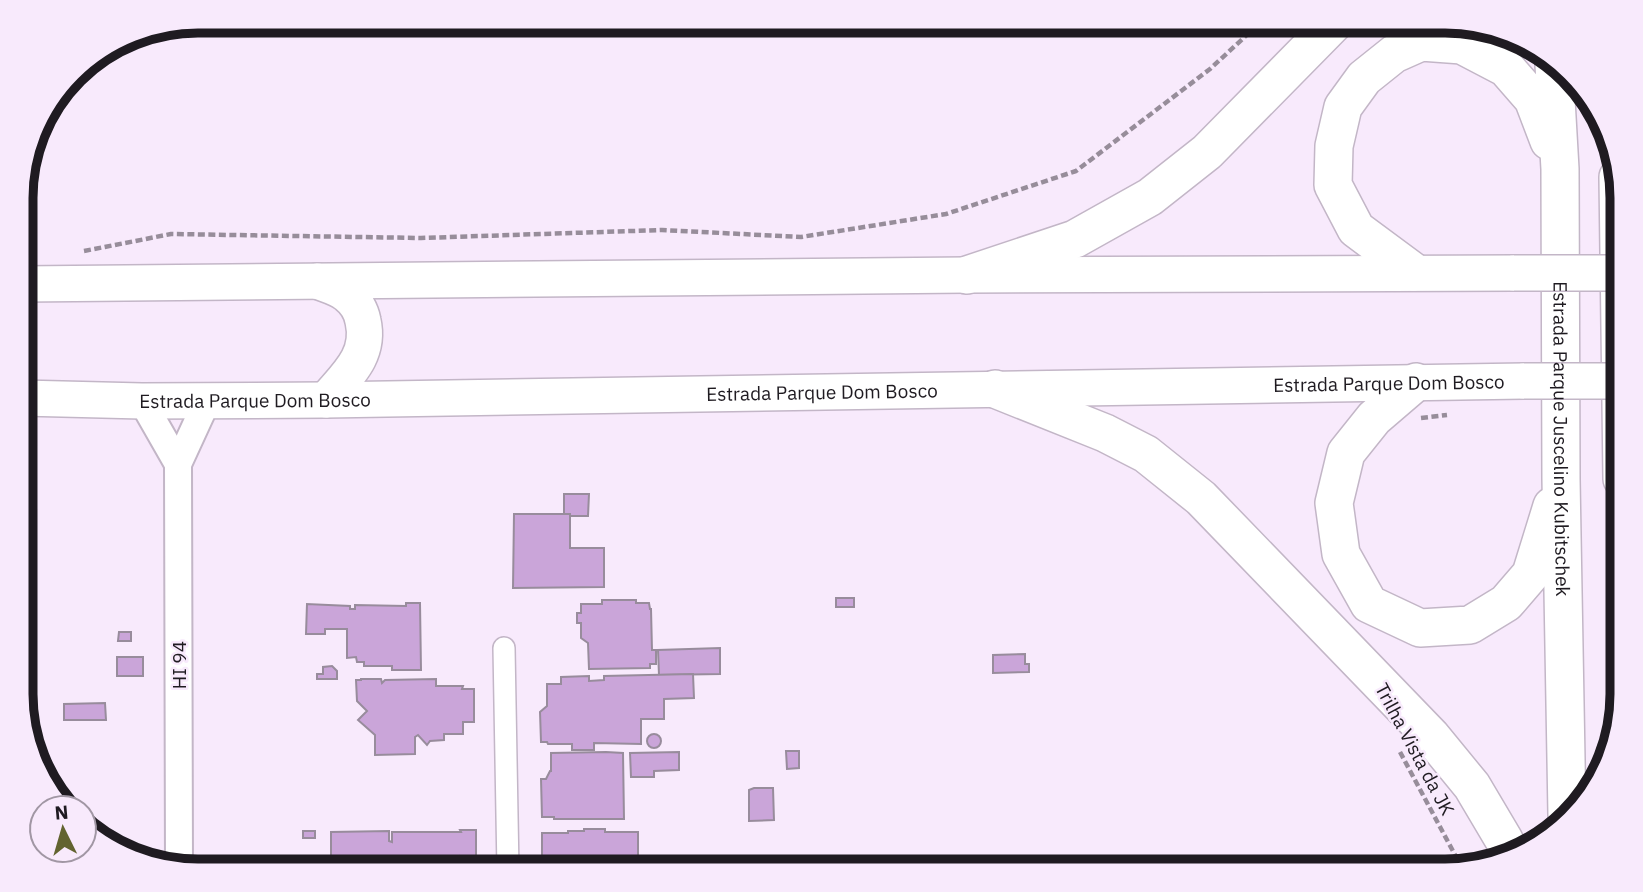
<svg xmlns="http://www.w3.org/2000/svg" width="1643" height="892" viewBox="0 0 1643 892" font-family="'IBM Plex Sans',sans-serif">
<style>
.building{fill:#caa5d9;stroke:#988c9c;stroke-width:2}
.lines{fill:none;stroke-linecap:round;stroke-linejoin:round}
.minor-casing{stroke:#c3b6c7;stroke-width:24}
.tertiary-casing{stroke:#c3b6c7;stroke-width:30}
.primary-casing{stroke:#c3b6c7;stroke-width:38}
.trunk-casing{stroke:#c3b6c7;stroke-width:40}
.path{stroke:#978d9a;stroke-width:4.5;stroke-dasharray:7 3.5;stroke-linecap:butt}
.minor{stroke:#fff;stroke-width:21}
.tertiary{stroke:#fff;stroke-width:26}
.primary{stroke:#fff;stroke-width:35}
.trunk{stroke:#fff;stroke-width:37}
.primary-bridge-casing{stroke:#c3b6c7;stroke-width:38;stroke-linecap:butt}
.primary-bridge{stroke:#fff;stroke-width:35}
.labels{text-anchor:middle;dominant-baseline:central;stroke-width:5;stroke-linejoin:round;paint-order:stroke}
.street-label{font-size:19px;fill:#1f1b21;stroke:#f8eafc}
.rim{fill:none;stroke:#1f1b21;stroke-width:9}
</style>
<rect width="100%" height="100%" fill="#f8eafc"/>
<g class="building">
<path d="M564 494H589L588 516H570V514H564Z"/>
<path d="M514 514H570V548H604V587L513 588Z"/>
<path d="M22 543H25L24 567H22Z"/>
<rect x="836" y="598" width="18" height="9"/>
<path d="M602 600H636V603H649L650 609H651L652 650H656V664H650V668L589 669 588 643 581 638V623H577V613H581V604H602Z"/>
<path d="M406 603H420L421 670H392V666H364V662H357L356 657 347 658V629H325V634H306L307 604 350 606V609H355V605L406 606Z"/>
<path d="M119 632H131V641H118Z"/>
<path d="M720 648V674L659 675 658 650Z"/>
<path d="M1025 654V664H1029V672L993 673V655Z"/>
<rect x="117" y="657" width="26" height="19"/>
<path d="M332 666 337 671V679H317V674H323V667Z"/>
<path d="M693 674 694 698 664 699V719H641V744L594 743V750H572V744H548L547 742H541L540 712 547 706V684H561V677L589 676V681L604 680V676Z"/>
<path d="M361 679H381L382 683 385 680 436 679V686H463L462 689H474V722H463V734H444V740L430 741 427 745 418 735 415 737V754L375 755V735L358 720 367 711 357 701 356 680H361Z"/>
<path d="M105 703 106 720H64V704Z"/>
<circle cx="654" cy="741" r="7"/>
<path d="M786 751H799V768L787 769Z"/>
<path d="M606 752 623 753 624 819H554V817H542L541 779H546L550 771H551V753Z"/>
<path d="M679 752V770L654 771V777H631L630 753Z"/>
<path d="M754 788H773L774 820 749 821V790Z"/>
<path d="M584 829H605V832H638V871H542V833H568V831H584Z"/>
<path d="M460 830H476V859H459V857L446 871H379V865L385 858H346L345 857 331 865V832L389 831V841L392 842V832H461Z"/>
<rect x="303" y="831" width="12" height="7"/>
</g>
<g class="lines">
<g class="minor-casing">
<path id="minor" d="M504 648 508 871"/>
</g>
<g class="tertiary-casing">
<g id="tertiary">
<path d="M142 401 178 464"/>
<path d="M179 866 178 464 207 401"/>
</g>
</g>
<g class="primary-casing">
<g id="primary">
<path d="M317 281C327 285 339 288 347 295 356 302 361 310 363 321 371 356 346 376 326 400"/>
<path d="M22 284 967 275 1514 273"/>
<path id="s1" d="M22 398 142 401 326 400 1524 381"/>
</g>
</g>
<g class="trunk-casing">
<g id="trunk">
<path id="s2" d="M1554 65 1560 169 1561 479 1567 815"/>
<path d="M1618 177 1622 479"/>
<path d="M1414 272 1356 229 1333 185 1334 146 1343 107 1364 78 1394 54 1421 42 1462 45 1506 68 1533 99 1549 141"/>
<path d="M967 275 1075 239 1150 197 1207 152 1336 21"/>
<path d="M1416 382 1374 418 1346 453 1334 503 1341 554 1369 604 1420 628 1470 625 1506 603 1531 574 1552 506"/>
<path d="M995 389 1105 433 1146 454 1201 498 1431 736 1472 786 1504 840 1510 852"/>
</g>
</g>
<g class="path">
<path d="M22 240 26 255"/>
<path d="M84 251 171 234 421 238 662 230 801 237 946 214 1076 171 1210 69 1262 21"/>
<path d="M1421 418 1447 415"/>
<path d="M1400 752 1462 868"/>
</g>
<use href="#minor" class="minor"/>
<use href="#tertiary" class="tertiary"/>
<use href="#primary" class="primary"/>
<use href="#trunk" class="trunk"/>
<g class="primary-bridge-casing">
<g id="primary-bridge">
<path d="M1514 273H1622"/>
<path d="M1524 381H1622"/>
</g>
</g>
<use href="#primary-bridge" class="primary-bridge"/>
</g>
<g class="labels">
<g class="street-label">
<text stroke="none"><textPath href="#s1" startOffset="1367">Estrada Parque Dom Bosco</textPath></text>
<text stroke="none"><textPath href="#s1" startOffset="800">Estrada Parque Dom Bosco</textPath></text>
<text stroke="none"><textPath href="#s1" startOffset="233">Estrada Parque Dom Bosco</textPath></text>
<text stroke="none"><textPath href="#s2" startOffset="374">Estrada Parque Juscelino Kubitschek</textPath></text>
<text transform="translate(179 665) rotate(-90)">HI 94</text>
<text transform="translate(1415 749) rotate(62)">Trilha Vista da JK</text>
</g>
</g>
<path d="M0 0H1643V892H0ZM198 33H1445A165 165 0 0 1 1610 198V694A165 165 0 0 1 1445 859H198A165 165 0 0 1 33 694V198A165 165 0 0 1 198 33Z" fill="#f8eafc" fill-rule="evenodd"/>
<path class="rim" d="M198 33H1445A165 165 0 0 1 1610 198V694A165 165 0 0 1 1445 859H198A165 165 0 0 1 33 694V198A165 165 0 0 1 198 33Z"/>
<g transform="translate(63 829) rotate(355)"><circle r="33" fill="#f8eafc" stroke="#a197a4" stroke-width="2"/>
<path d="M0-5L12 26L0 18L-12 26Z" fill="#626330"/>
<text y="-10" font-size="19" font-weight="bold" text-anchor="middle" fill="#1f1b21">N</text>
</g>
</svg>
